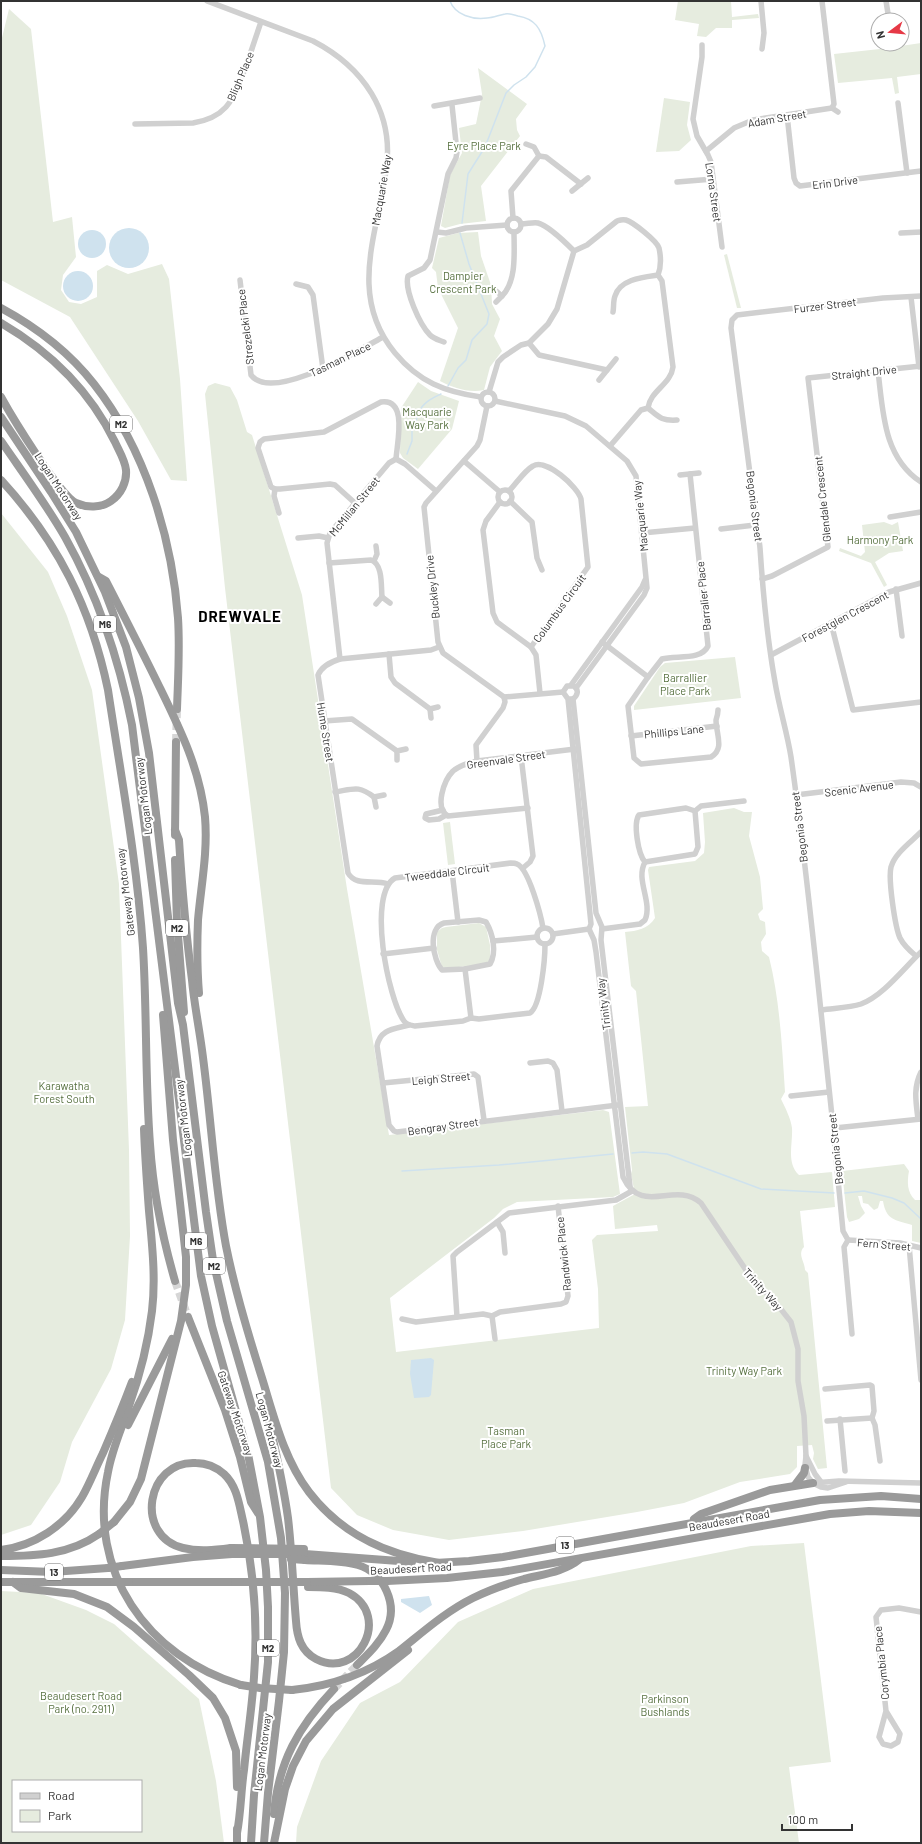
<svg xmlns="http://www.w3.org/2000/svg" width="922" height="1844" viewBox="0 0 922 1844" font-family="Barlow,sans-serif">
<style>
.green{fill:#e6ecdf;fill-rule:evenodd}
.water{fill:#cfe2ee}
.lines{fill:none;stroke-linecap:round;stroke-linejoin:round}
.stream{stroke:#cfe2ee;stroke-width:1.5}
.highway-tunnel{stroke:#d6d6d6;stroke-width:8;stroke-dasharray:8 4;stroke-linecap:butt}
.minor{stroke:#d0d0d0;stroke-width:5.5}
.highway{stroke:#9a9a9a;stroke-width:8}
.highway-bridge{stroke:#9a9a9a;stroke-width:8}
.labels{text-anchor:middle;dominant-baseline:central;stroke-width:4;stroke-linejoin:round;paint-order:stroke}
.shield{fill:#fff;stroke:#707070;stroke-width:1}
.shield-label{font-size:10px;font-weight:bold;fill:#333}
.street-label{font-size:11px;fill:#333;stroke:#fff}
.park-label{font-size:11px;fill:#56703f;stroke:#fff}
.district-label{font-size:15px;font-weight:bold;letter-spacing:1px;fill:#000;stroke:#fff}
</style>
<rect width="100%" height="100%" fill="#fff"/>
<g class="green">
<path d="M678 1H731L732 17 758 14 759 18 732 20V28H716L706 37 697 36 699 24 675 20Z"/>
<path d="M9 9 31 29 53 222 72 217 76 257 63 275 61 290 69 302 81 304 97 297V271L107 265 128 274 162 264 169 279 180 379 187 481 171 480 138 421 70 317 1 280V42Z"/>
<path d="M921 43V74L897 77 899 93 895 94 892 78 838 83 834 54 889 48V44H893L894 47Z"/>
<path d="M478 68 527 104 516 119 517 130 520 136 481 186 486 221 460 224 445 228 441 226 450 175 462 153 459 128 476 124 482 94Z"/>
<path d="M664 98 690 102 687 125 691 140 679 151 656 152Z"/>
<path d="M478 232 481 256 491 285 492 304 500 319 494 336 502 351 490 367 484 390C469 393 453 388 440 381L458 328 438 288 436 272 432 268 439 238 458 233Z"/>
<path d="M727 254 741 308H737L724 255Z"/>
<path d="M418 382 431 391 459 401 452 429 418 469 403 458 400 453 401 408Z"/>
<path d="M215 383 230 387 237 400 247 432 252 435 302 595 347 889 389 1135 603 1110 609 1112 620 1194 613 1197 517 1202 503 1209 494 1218 390 1298 396 1352 599 1328 598 1289 592 1240 597 1235 658 1231 657 1225 615 1229 613 1206 635 1194 631 1174 632 1170 625 1107 648 1106 636 991 631 986 625 932C637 931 648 929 655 918L648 870 649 867 695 861 704 853 705 842 703 813 734 808 744 812H752L749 836 760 877 763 909 758 914 760 920 765 922 766 934 761 942 762 951 769 957C780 1001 782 1047 785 1092L781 1099C785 1107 791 1119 792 1128 793 1144 786 1163 799 1175L832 1172 835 1207 800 1211 804 1247C797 1254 805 1262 805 1270L808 1273 827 1468 818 1469 813 1459 814 1453 812 1445 797 1446V1467L790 1474 740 1482 684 1503 637 1512 523 1531 449 1540 393 1530 357 1515 331 1488 225 588 205 394 208 386Z"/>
<path d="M1 513 48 572 67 616 92 690 119 884 129 1150 130 1236 125 1320 111 1369 72 1442 60 1482 31 1525 1 1535Z"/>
<path d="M884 522 892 525 898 522 903 551 889 553 875 562 887 585 884 587 871 563 839 551 840 548 861 556 865 552 862 525Z"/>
<path d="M735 657 741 698 634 710V706L660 667 665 663Z"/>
<path d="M450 822 455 864 448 865 443 823Z"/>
<path d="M479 923 486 927 490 945V959L488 962 481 965 446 968 442 967 437 950V932L442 928 446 927Z"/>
<path d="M904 1164 909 1171C907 1182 907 1192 915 1200H921V1243L912 1241V1225C895 1220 886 1220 883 1201H880L878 1208 874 1210 868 1204 863 1203 862 1196H858L861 1206 865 1213 859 1219 849 1222 847 1217 842 1171Z"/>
<path d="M804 1543 831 1762 789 1767 799 1843H296L297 1827 321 1761 360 1703 400 1682 458 1622 533 1589 751 1546Z"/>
<path d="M1 1591 39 1593 86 1610 114 1624 199 1699 216 1781 224 1843H1ZM13 1781H141V1831H13Z"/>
</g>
<g class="water">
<circle cx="129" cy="248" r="20"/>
<circle cx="92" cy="244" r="14"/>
<circle cx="78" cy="286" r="15"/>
<path d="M431 1358 434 1360 431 1395 429 1397 414 1398 410 1374 411 1360Z"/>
<path d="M429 1596 432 1605 420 1613 401 1602V1599Z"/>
</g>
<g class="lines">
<g class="stream">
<path d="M450 1C455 15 473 20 487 18 493 18 499 15 505 14 509 13 514 15 518 16 535 19 541 28 545 46L535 67 526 77 514 85 506 93 485 147 468 174 462 223"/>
<path d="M448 386 458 368 466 360 472 340 487 324 489 314 469 264 460 233"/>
<path d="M407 454 412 441V426C418 421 416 417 419 412 423 402 433 398 441 394"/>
<path d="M632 1153 643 1152 667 1154 761 1189 834 1193"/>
<path d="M402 1171 499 1165 613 1154"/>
<path d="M845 1193 864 1191 892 1198 904 1203 921 1219"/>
</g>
<g class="highway-tunnel">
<path d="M176 742 177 709"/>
<path d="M175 1281 188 1317"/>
<path d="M334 1689 357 1665"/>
</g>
<g class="minor">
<path d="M207 1 313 41C363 67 395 112 386 171 377 235 348 296 395 353 419 382 445 392 481 397"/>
<path d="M761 1 764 33 762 49"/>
<path d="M886 1 889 20"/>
<path d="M702 45V57L693 119 697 136 708 155 711 162 722 247"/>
<path d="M898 103 907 173"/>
<path d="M434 106 480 98"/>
<path d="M832 108 838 112"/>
<path d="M787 115 794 178 796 183 800 186 921 171"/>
<path d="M135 124 193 123C205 121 217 117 226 107 240 91 253 44 261 22"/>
<path d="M526 144 534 147 539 156"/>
<path d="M706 151 734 128 753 120 832 108 834 104 822 1"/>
<path d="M677 182 713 179"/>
<path d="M572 191 588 178"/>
<path d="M513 218 511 191 539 156 546 157 581 184"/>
<circle cx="514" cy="225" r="7"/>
<path d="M521 224C527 224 533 222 538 223 549 226 566 243 574 251"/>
<path d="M437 232 446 233 466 228 507 225"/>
<path d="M901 233 921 232"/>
<path d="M240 280 251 375C272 403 359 350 383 337"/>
<path d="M296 284 308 287 313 295 323 369"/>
<path d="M495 290 502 296 496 302"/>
<path d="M502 296C517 281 514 252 514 232"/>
<path d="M911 297 919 367"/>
<path d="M613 312C614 307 613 301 615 296 620 279 644 277 658 275"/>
<path d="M444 342C439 340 434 339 430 335 420 325 404 290 408 276L424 268 430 260 448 174 456 158 457 152 452 105"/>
<path d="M529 343 539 355 607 370"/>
<path d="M878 371C883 411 883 457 921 482"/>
<path d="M599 380 616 359"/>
<circle cx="488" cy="399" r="7"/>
<path d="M489 392 498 362 503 357 521 345 529 343 548 324 557 309 574 251 587 245 617 221C620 220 622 219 626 220 633 222 657 241 659 248 661 257 661 267 658 275L662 281 673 367C671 384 650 391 648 408L641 410 610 446"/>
<path d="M495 401 565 416 586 426 627 461 636 476 647 588 644 595 576 688"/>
<path d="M487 406 480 440 477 446 426 503 424 507 438 642 443 653 504 697 563 692"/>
<path d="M648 408C659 417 661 421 677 420"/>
<path d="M464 461 500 492"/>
<path d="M680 475 699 473"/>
<path d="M275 489 274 496 279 513"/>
<circle cx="505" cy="497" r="7"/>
<path d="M510 501 532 522 537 558 542 570"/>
<path d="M500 502 486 521 483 530 493 613 497 622 531 647 588 567 581 499C578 487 546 458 533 466 524 471 516 484 509 491"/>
<path d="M356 504 335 485 330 484 280 489H275L271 487 258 448 260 442 264 439 324 432 381 402C408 398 397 443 396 459"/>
<path d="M890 517 921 512"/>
<path d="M721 529 755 525"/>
<path d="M642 533 695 528"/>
<path d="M298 538 319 536 328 538"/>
<path d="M374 561 377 554 376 546"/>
<path d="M329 563 371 560C383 564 381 586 382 597"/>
<path d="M762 579 772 576 828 547 808 378 921 366"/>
<path d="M896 589 902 636"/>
<path d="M376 604 382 597 390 603"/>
<path d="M831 623 853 710 921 702"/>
<path d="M602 642 648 677 628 706 634 758 641 764 711 757C725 749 716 734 716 720 717 717 718 714 718 710"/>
<path d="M531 647 536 655 540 693"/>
<path d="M389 654 391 677 395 683 430 709"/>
<path d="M771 655 889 592 921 583"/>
<path d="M340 659 327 543 330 533 389 463 396 459 405 464 436 491"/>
<path d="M648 677 662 659C676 655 701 661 708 646L690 474"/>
<path d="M571 685 642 587 645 580"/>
<path d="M568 699H573C578 695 579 690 574 686H567L563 692 568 699 590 914 591 924 589 929 594 940 596 952 623 1177C642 1217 674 1180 701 1203L750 1276 776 1303 791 1322 798 1349V1381L804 1416 806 1456 805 1465 808 1477 813 1483 821 1487 828 1488 846 1482"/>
<path d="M573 699 596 913 602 927 601 940 630 1186"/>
<path d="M431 718 430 709 438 707"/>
<path d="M324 721 352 719 397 751"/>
<path d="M631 736 717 726"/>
<path d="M521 756 533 856 530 862 523 868"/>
<path d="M397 760V751L406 749"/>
<path d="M477 761 476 745 503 708 505 702 504 697"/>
<path d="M335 792C354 789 358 785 374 797"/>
<path d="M796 795 901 782 914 783 921 787"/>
<path d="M376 807 374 797 384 795"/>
<path d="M528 808 448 816C434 808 444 780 453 771 460 765 468 763 477 761L575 749"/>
<path d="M443 810 426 814 425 818 429 820 439 819 446 815"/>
<path d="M645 862 695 854 698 847 695 811 701 806 744 801"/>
<path d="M645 862C638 854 633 823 639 815L686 808 695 811"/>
<path d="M452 871 458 922"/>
<path d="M388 884C374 879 356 887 348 873L318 675C322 666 330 662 340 659L431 650 439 647"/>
<path d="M479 920 486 922C493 934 497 952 490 964L465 969 442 970C433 960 427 928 444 923Z"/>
<path d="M543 928C541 916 529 869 517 864 515 863 513 863 511 863L395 878C367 894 388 999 404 1021 407 1025 410 1025 415 1026L463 1021 471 1018 479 1019 530 1013C541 1006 545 958 545 944"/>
<circle cx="545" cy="936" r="8"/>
<path d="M602 929 640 924 645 920C653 902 635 880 645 862"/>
<path d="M553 934 589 929"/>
<path d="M493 941 537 937"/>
<path d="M383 954 434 948"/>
<path d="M916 956C910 951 904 946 900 938 895 927 888 879 891 867 895 853 911 842 921 832"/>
<path d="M465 969 471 1018"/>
<path d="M821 1010C834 1008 849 1008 861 1004 883 996 904 968 921 952"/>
<path d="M409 1025C394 1029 380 1029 377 1046L389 1125 394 1131 397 1132 618 1105"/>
<path d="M530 1063 548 1061 553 1063 557 1070 562 1111"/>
<path d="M383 1083 474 1074 478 1077 484 1120"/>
<path d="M791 1096 829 1092"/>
<path d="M918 1119C916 1102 913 1088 921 1072"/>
<path d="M835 1128 921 1119"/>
<path d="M497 1222 503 1232 505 1253"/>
<path d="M848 1240 900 1243 921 1248"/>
<path d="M909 1245 921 1380"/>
<path d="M492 1316 495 1339"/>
<path d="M457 1317 453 1256 457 1252 509 1213 616 1200 632 1191"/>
<path d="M402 1319 416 1322 483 1314 492 1316 500 1312 561 1304 566 1302 568 1296 558 1206"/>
<path d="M852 1334 844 1247 848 1240 843 1231 834 1138 835 1128 832 1116C819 996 808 876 791 757 787 732 779 707 775 682 767 638 763 593 760 548 759 536 755 525 755 512L731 328 732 320 737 315 883 298 921 296"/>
<path d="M825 1389 870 1385 872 1386 874 1411 872 1418 875 1425 880 1461"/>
<path d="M840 1419 845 1471"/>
<path d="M827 1421 872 1418"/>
<path d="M806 1456 815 1474 821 1482"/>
<path d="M813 1483 839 1481 921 1483"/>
<path d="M886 1711 900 1734 898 1742 891 1746 883 1744 879 1737 886 1711 876 1617 881 1610 899 1608 921 1612"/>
</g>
<g class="highway">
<path d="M1 308C36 327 69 352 94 384 145 449 172 537 178 618 180 649 178 679 177 709"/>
<path d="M1 323C49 351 90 391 115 442 119 451 125 460 126 470 127 482 121 494 111 501 101 508 87 508 76 503 59 494 12 417 1 397"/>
<path d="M1 417 51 492 76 532 105 592 126 647 139 698 149 753 178 1003 183 1025 206 1212 213 1260 227 1321 268 1462 281 1538 285 1593 284 1652 279 1701 268 1793 264 1843"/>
<path d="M1 441C23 473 46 504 65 537 98 596 119 659 132 725L201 1276 212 1326 248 1454 260 1517 266 1570 268 1607V1662L254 1795 251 1843"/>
<path d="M1 480C58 542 91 608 108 690 121 776 137 862 143 948 147 1013 145 1079 150 1144 153 1191 162 1236 175 1281"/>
<path d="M99 577 106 581C124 616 142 651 159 686 180 729 200 769 205 817 208 852 201 886 198 920 197 944 197 969 199 993"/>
<path d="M175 830 179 840C182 887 186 934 192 980 194 1003 199 1027 202 1050 211 1115 214 1182 226 1246 235 1291 248 1334 262 1378 274 1417 284 1459 309 1492 342 1535 387 1555 439 1563"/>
<path d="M175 835 176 742"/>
<path d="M175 860 177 922 184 1012"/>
<path d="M144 1129C145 1156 147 1184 149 1211 152 1244 156 1278 152 1311 148 1344 140 1375 129 1406 122 1428 112 1449 108 1472 87 1571 147 1657 241 1685"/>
<path d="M188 1317 225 1410 240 1457 251 1502 258 1513"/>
<path d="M266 1408C274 1444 283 1481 288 1518 292 1552 293 1586 296 1621 297 1637 301 1651 316 1659 358 1681 392 1616 349 1593 337 1587 321 1587 308 1587"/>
<path d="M128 1425 172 1339"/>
<path d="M795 1485 804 1473 805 1468"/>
<path d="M694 1519 701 1514 770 1490 813 1483"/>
<path d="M114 1522 130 1502 141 1479 181 1321 186 1285V1257L173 1140 163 1015"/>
<path d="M231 1548C215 1550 199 1552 183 1548 134 1536 146 1460 196 1463 206 1463 216 1467 224 1474 237 1486 239 1504 243 1521 254 1572 258 1624 254 1677 252 1708 247 1739 244 1770 241 1790 241 1812 237 1833"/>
<path d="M1 1550C34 1546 65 1526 82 1497 90 1483 96 1467 103 1453 113 1430 123 1406 132 1382"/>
<path d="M305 1554 412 1562"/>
<path d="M1 1556C36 1556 69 1555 99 1534"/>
<path d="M305 1560C322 1561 341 1560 358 1565 384 1573 399 1605 386 1630 379 1644 368 1654 357 1665"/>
<path d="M435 1563 469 1561 503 1557 820 1500 881 1496 921 1499"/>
<path d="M122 1566 193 1557 232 1554"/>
<path d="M1 1570 52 1572 108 1568"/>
<path d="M387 1581 447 1578 502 1572 830 1514 869 1511 921 1513"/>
<path d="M1 1582H114"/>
<path d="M13 1582 21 1588 74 1594 107 1607 134 1627 189 1675 213 1698 225 1718 236 1751 237 1787"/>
<path d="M129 1582H235"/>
<path d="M307 1582 370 1581"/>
<path d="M292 1690C331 1686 367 1674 399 1651 423 1632 445 1612 473 1598 489 1590 506 1584 524 1579 544 1574 564 1572 580 1559"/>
<path d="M274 1814C278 1762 299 1726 334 1689"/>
<path d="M237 1829V1843"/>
<path d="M274 1843 285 1789 293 1766 306 1741 333 1709 408 1650"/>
</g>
<g class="highway-bridge">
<path d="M99 1534 114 1522"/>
<path d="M231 1548 304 1549"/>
<path d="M232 1554H304"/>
<path d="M291 1559 305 1560"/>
<path d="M108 1568 122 1566"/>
<path d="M370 1581H387"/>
<path d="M114 1582H129"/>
<path d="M235 1582H307"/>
<path d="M241 1685 260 1688 292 1690"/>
</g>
</g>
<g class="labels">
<g class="shield">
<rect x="110" y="416" width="22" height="16" rx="3"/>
<rect x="94" y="616" width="22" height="16" rx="3"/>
<rect x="166" y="920" width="22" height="16" rx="3"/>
<rect x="185" y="1233" width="22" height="16" rx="3"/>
<rect x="203" y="1258" width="22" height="16" rx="3"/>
<rect x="556" y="1537" width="18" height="16" rx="3"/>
<rect x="45" y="1564" width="18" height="16" rx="3"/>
<rect x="257" y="1640" width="22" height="16" rx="3"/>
</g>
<g class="shield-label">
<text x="121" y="424">M2</text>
<text x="105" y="624">M6</text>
<text x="177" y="928">M2</text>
<text x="196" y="1241">M6</text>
<text x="214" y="1266">M2</text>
<text x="565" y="1545">13</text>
<text x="54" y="1572">13</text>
<text x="268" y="1648">M2</text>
</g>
<g class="street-label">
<text transform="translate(240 76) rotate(-67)">Bligh Place</text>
<text transform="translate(777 118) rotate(-10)">Adam Street</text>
<text transform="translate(835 182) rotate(-7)">Erin Drive</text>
<text transform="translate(381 190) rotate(-80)">Macquarie Way</text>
<text transform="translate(714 192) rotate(82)">Lorna Street</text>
<text transform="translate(825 305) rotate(-7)">Furzer Street</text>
<text transform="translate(245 327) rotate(-97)">Strezelcki Place</text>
<text transform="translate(340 359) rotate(-26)">Tasman Place</text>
<text transform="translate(864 372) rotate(-6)">Straight Drive</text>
<text transform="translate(59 486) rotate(57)">Logan Motorway</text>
<text transform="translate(822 499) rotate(-96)">Glendale Crescent</text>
<text transform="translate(354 506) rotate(-51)">McMillan Street</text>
<text transform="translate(755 506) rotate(83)">Begonia Street</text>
<text transform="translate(640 516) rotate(-96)">Macquarie Way</text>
<text transform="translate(432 587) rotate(-96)">Buckley Drive</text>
<text transform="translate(703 596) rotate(-96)">Barralier Place</text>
<text transform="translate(559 608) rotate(-54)">Columbus Circuit</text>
<text transform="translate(845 616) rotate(-28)">Forestglen Crescent</text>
<text transform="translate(674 731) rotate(-6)">Phillips Lane</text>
<text transform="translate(326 732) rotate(81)">Hume Street</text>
<text transform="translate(506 759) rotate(-8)">Greenvale Street</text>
<text transform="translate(859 788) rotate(-7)">Scenic Avenue</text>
<text transform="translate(143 796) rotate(-97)">Logan Motorway</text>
<text transform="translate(799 827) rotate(-97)">Begonia Street</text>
<text transform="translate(447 872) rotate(-7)">Tweeddale Circuit</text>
<text transform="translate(125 892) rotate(-97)">Gateway Motorway</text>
<text transform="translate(603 1004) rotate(-97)">Trinity Way</text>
<text transform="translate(441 1078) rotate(-5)">Leigh Street</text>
<text transform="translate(183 1118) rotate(-97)">Logan Motorway</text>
<text transform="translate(443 1126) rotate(-8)">Bengray Street</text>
<text transform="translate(835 1149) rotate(-96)">Begonia Street</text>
<text transform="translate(884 1244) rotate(5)">Fern Street</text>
<text transform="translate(563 1254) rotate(-96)">Randwick Place</text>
<text transform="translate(763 1289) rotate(48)">Trinity Way</text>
<text transform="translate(236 1413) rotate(71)">Gateway Motorway</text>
<text transform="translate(270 1430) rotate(75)">Logan Motorway</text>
<text transform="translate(729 1520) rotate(-10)">Beaudesert Road</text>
<text transform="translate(411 1568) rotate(-3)">Beaudesert Road</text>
<text transform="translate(881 1663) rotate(-96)">Corymbia Place</text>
<text transform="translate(262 1752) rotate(-83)">Logan Motorway</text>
</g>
<g class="park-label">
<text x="484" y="145">Eyre Place Park</text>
<text x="463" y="275">Dampier<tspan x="463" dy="13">Crescent Park</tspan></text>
<text x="427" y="411">Macquarie<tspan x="427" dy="13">Way Park</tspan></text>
<text x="880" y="539">Harmony Park</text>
<text x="685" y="677">Barrallier<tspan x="685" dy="13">Place Park</tspan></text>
<text x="64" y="1085">Karawatha<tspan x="64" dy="13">Forest South</tspan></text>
<text x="744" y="1370">Trinity Way Park</text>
<text x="506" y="1430">Tasman<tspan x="506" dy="13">Place Park</tspan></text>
<text x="81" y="1695">Beaudesert Road<tspan x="81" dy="13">Park (no. 2911)</tspan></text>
<text x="665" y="1698">Parkinson<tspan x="665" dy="13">Bushlands</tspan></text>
</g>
<g class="district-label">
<text x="240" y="616">DREWVALE</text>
</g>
</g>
<rect width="922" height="1844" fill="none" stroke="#333333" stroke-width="4"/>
<rect x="12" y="1780" width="130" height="52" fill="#ffffff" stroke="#adadad"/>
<rect x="20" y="1793" width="20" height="6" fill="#d0d0d0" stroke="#adadad"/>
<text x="48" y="1800" font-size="12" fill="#333333">Road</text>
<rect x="20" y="1810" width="20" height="12" fill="#e6ecdf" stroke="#adadad"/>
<text x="48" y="1820" font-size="12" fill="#333333">Park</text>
<g transform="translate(890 32) rotate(254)"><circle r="19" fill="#ffffff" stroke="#adadad"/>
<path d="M0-3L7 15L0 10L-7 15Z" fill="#e63946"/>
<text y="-6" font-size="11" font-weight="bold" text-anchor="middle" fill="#333333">N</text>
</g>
<path d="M782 1824v6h70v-6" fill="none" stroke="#333333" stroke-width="2"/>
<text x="788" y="1824" font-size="12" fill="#333333" stroke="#ffffff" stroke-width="3" paint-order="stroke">100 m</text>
</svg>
